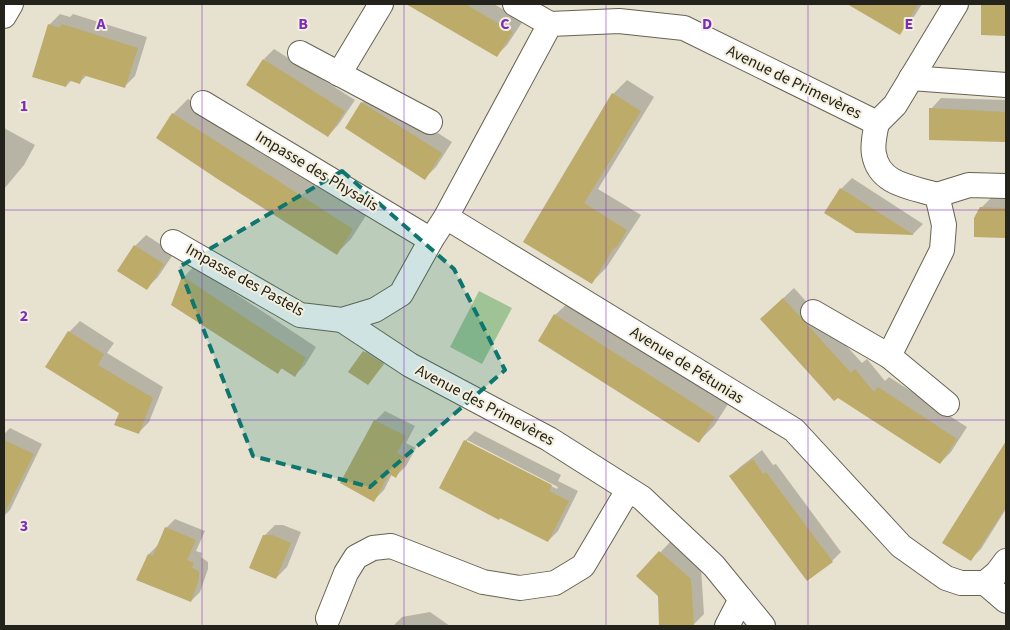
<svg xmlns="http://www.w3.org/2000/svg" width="1010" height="630" viewBox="0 0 1010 630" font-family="'Source Sans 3',sans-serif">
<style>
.green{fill:#9fc394}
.shadow{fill:#0003;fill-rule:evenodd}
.building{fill:#bcab69}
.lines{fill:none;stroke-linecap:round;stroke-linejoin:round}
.street-casing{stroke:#676252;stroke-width:26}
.street{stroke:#fff;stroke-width:24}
.marked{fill:#0f766e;fill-opacity:0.2;stroke:#0f766e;stroke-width:4;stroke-dasharray:10 6;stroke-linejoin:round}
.grid{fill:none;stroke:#7b2cbf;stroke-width:1;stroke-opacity:0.55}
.labels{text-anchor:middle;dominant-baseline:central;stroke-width:4;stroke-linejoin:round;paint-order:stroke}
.street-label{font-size:16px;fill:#23221b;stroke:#f4efdc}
.grid-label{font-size:16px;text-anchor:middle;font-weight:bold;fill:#7b2cbf;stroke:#f4efdc;stroke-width:4;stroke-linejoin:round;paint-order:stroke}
</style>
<rect width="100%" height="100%" fill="#e7e2cf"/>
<path class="green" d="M479 291 512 308 482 364 450 347Z"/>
<g class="shadow">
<path d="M408 4H494L523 21 507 45 496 56Z"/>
<path d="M849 4H922L912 20 899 33Z"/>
<path d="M982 4H1006V35L982 34Z"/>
<path d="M60 14 70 17 73 14 147 37 135 76 124 87 87 75 80 82 72 80 66 86 49 25Z"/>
<path d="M274 49 355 100 338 125 328 136 264 59Z"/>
<path d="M627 80 654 97 598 189 641 215 606 268 592 282 524 242 613 94Z"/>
<path d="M373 92 452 142 436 167 425 178 362 103Z"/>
<path d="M941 98 1006 100V141L930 138 931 109Z"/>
<path d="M188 99 367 214 351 239 337 253 173 114Z"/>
<path d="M4 128 35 145 24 165 4 189Z"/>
<path d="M852 178 923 224 913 234 856 232 841 189Z"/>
<path d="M992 197H1006V237L975 236 981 208Z"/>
<path d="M146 235 174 253 158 277 147 288 119 270 135 246Z"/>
<path d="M194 266 316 347 305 365 295 375 282 368 278 373 173 305 184 277Z"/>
<path d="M794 288 862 363 867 359 885 381 889 377 967 427 951 452 940 463 773 308Z"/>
<path d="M571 300 730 401 714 426 699 441 555 315Z"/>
<path d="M80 321 114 343 107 353 163 387 149 422 139 432 120 412 69 332Z"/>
<path d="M370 346 388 358 368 384 350 372Z"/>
<path d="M385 411 415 426 406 443 416 448 406 466 396 476 392 474 384 490 374 500 375 421Z"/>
<path d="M10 428 42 444 10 510 4 516V434Z"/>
<path d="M475 431 561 475 558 481 578 491 558 531 548 541 465 441ZM467 440 558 487 557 489 467 443Z"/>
<path d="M1006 443V509L981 549 970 560 944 543Z"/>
<path d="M762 450 773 465 776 464 841 552 832 561 731 476 740 467Z"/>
<path d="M175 519 205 531 196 551 202 553 201 557 208 562V569L200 592 191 601 138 579 149 554 158 545 166 528Z"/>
<path d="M275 525H283L301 532 287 567 276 578 264 536Z"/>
<path d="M671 541 701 568 704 614 693 625 661 626 659 595 638 576Z"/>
<path d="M430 612 450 626H393L402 617Z"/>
</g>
<g class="building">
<path d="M406 4H465L513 32 497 57Z"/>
<path d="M847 4H918L900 35Z"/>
<path d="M981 4H1006V36L981 35Z"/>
<path d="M48 24 60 28 62 24 138 48 125 88 83 75 80 84 68 80 66 87 32 77Z"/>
<path d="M263 59 345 111 328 137 246 85Z"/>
<path d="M612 93 641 111 584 203 627 230 616 248 614 247 592 284 523 242Z"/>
<path d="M361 102 442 153 425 180 345 128Z"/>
<path d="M929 108 1006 112V142L929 140Z"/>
<path d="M172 113 353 229 337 255 219 180 156 138Z"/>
<path d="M840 188 914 235 856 233 824 213Z"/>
<path d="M980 207 1006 208V238L974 237V218Z"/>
<path d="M134 245 164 264 147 290 117 271Z"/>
<path d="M182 276 306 358 295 377 281 368 278 374 171 305Z"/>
<path d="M783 298 851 373 855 369 874 392 878 387 957 439 940 464 838 398 834 401 760 319Z"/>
<path d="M554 314 715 417 699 443 538 341Z"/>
<path d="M68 331 104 354 98 365 153 398 139 434 114 425 119 413 45 367Z"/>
<path d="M363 351 384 364 368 385 348 372Z"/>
<path d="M374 420 406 436 397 453 406 458 396 478 389 474 374 502 340 483Z"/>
<path d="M4 440 34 454 4 514Z"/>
<path d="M464 440 552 485 549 491 569 501 548 542 500 518 499 520 439 488Z"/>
<path d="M1006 441V507L971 561 942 543Z"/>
<path d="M753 459 763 474 766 472 833 562 807 581 729 476Z"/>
<path d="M165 527 196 540 187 560 194 563 192 567 199 572V579L191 602 136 580 148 554 153 556Z"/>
<path d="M263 535H272L291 543 276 579 249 568Z"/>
<path d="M659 551 691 579 694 626H659L658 596 636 576Z"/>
</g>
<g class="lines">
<g class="street-casing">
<g id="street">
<path d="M515 4 550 24"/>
<path d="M4 16 11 4"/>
<path d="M300 53 430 122"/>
<path d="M339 74 381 4"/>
<path d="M911 78 1006 85"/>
<path d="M203 103 431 240"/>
<path d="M877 123C875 132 872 145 874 154 879 185 912 187 937 195L944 225 942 250 889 356 947 404"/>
<path d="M937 195 969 185 1006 186"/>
<path d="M446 217 794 430 901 546 946 578 961 583H985L997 573 1006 561"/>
<path d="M173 242 300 315 342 320 375 310 401 294 431 240 446 217 550 24 619 21 684 28 877 123 895 105 956 4"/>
<path d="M813 312 889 356"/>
<path d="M342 320 410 365 549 439 642 498 714 566 763 626"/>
<path d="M985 583 1006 601"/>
<path d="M328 618 346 573 356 557 373 548 391 546 483 582 520 588 555 583 583 566 628 490"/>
<path d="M727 626 741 599"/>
</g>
</g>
<use href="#street" class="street"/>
</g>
<path class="marked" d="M342 171 454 269 505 370 370 487 253 456 179 267Z"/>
<path class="grid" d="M202 4V626M404 4V626M606 4V626M808 4V626M4 210H1006M4 420H1006"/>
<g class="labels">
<g class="street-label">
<text transform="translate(794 82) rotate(26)">Avenue de Primevères</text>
<text transform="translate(317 171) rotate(31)">Impasse des Physalis</text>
<text transform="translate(245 280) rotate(29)">Impasse des Pastels</text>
<text transform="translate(687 365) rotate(32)">Avenue de Pétunias</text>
<text transform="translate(485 405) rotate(28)">Avenue des Primevères</text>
</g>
</g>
<g class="grid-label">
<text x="101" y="29">A</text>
<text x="303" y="29">B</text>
<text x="505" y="29">C</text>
<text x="707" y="29">D</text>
<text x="909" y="29">E</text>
<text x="24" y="111">1</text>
<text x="24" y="321">2</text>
<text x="24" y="531">3</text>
</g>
<rect width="1010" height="630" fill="none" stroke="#23221b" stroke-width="10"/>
</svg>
